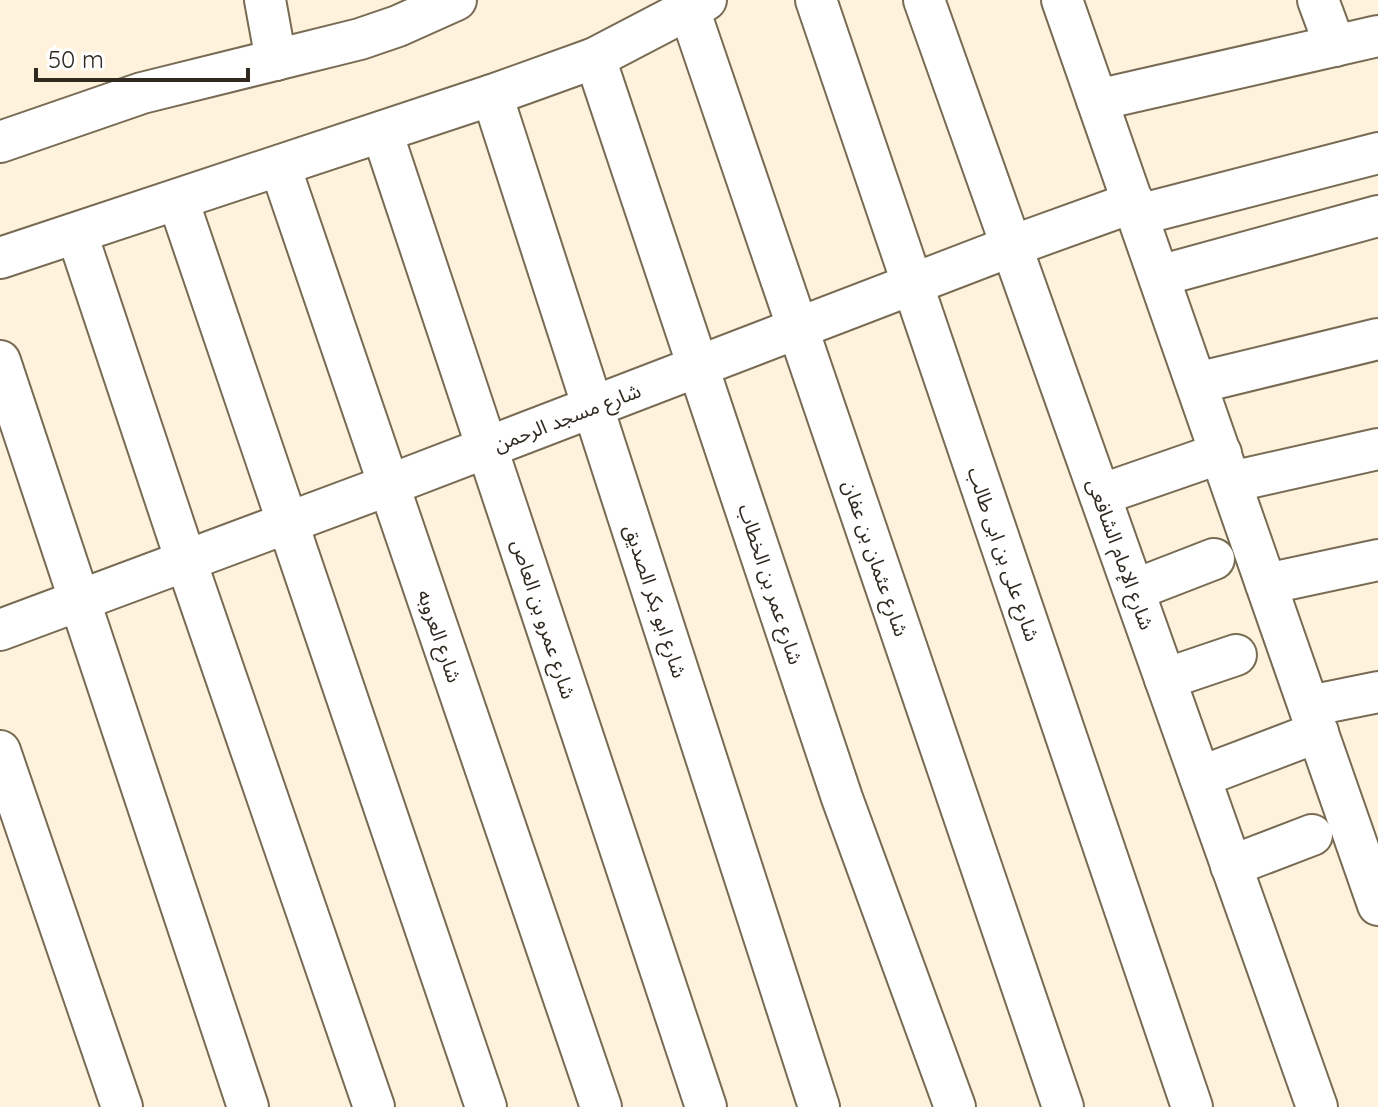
<svg xmlns="http://www.w3.org/2000/svg" width="1378" height="1107" viewBox="0 0 1378 1107" font-family="Quicksand,'Noto Sans Arabic',sans-serif">
<style>
.lines{fill:none;stroke-linecap:round;stroke-linejoin:round}
.minor-casing{stroke:#786b53;stroke-width:44}
.minor{stroke:#fff;stroke-width:40}
.labels{text-anchor:middle;dominant-baseline:central;stroke-width:7;stroke-linejoin:round;paint-order:stroke}
.street-label{font-size:20px;fill:#2f291f;stroke:#fff}
</style>
<rect width="100%" height="100%" fill="#fef2dd"/>
<g class="lines">
<g class="minor-casing">
<g id="minor">
<path d="M265 0 276 60"/>
<path d="M816 0 1192 1107"/>
<path d="M924 0 1317 1107"/>
<path d="M1062 0 1378 905"/>
<path d="M1318 0 1335 46"/>
<path d="M689 9 1063 1107"/>
<path d="M595 58 842 798 955 1107"/>
<path d="M492 95 819 1107"/>
<path d="M1097 100 1378 36"/>
<path d="M382 132 706 1107"/>
<path d="M0 142 142 93 360 39 398 26 456 0"/>
<path d="M280 166 601 1107"/>
<path d="M178 200 486 1107"/>
<path d="M1138 215 1378 153"/>
<path d="M77 234 186 561 374 1107"/>
<path d="M0 258 492 95 595 58 706 0"/>
<path d="M1159 276 1378 216"/>
<path d="M0 361 248 1107"/>
<path d="M1197 383 1378 339"/>
<path d="M1231 482 1378 449"/>
<path d="M1100 495 1221 453"/>
<path d="M1266 584 1378 560"/>
<path d="M1134 590 1214 559"/>
<path d="M0 630 389 485 1012 246 1134 202"/>
<path d="M1165 679 1236 655"/>
<path d="M1309 706 1378 692"/>
<path d="M0 751 122 1107"/>
<path d="M1200 777 1318 732"/>
<path d="M1231 866 1312 835"/>
</g>
</g>
<use href="#minor" class="minor"/>
</g>
<g class="labels">
<g class="street-label">
<text transform="translate(567 417) rotate(-21)">شارع مسجد الرحمن</text>
<text transform="translate(1004 554) rotate(71)">شارع على بن ابى طالب</text>
<text transform="translate(1121 554) rotate(70)">شارع الإمام الشافعى</text>
<text transform="translate(876 558) rotate(71)">شارع عثمان بن عفان</text>
<text transform="translate(771 584) rotate(72)">شارع عمر بن الخطاب</text>
<text transform="translate(656 601) rotate(72)">شارع ابو بكر الصديق</text>
<text transform="translate(544 619) rotate(72)">شارع عمرو بن العاص</text>
<text transform="translate(440 636) rotate(71)">شارع العروبه</text>
</g>
</g>
<path d="M36 68v12h212v-12" fill="none" stroke="#2f291f" stroke-width="4"/>
<text x="48" y="68" font-size="24" fill="#2f291f" stroke="#ffffff" stroke-width="6" paint-order="stroke">50 m</text>
</svg>
